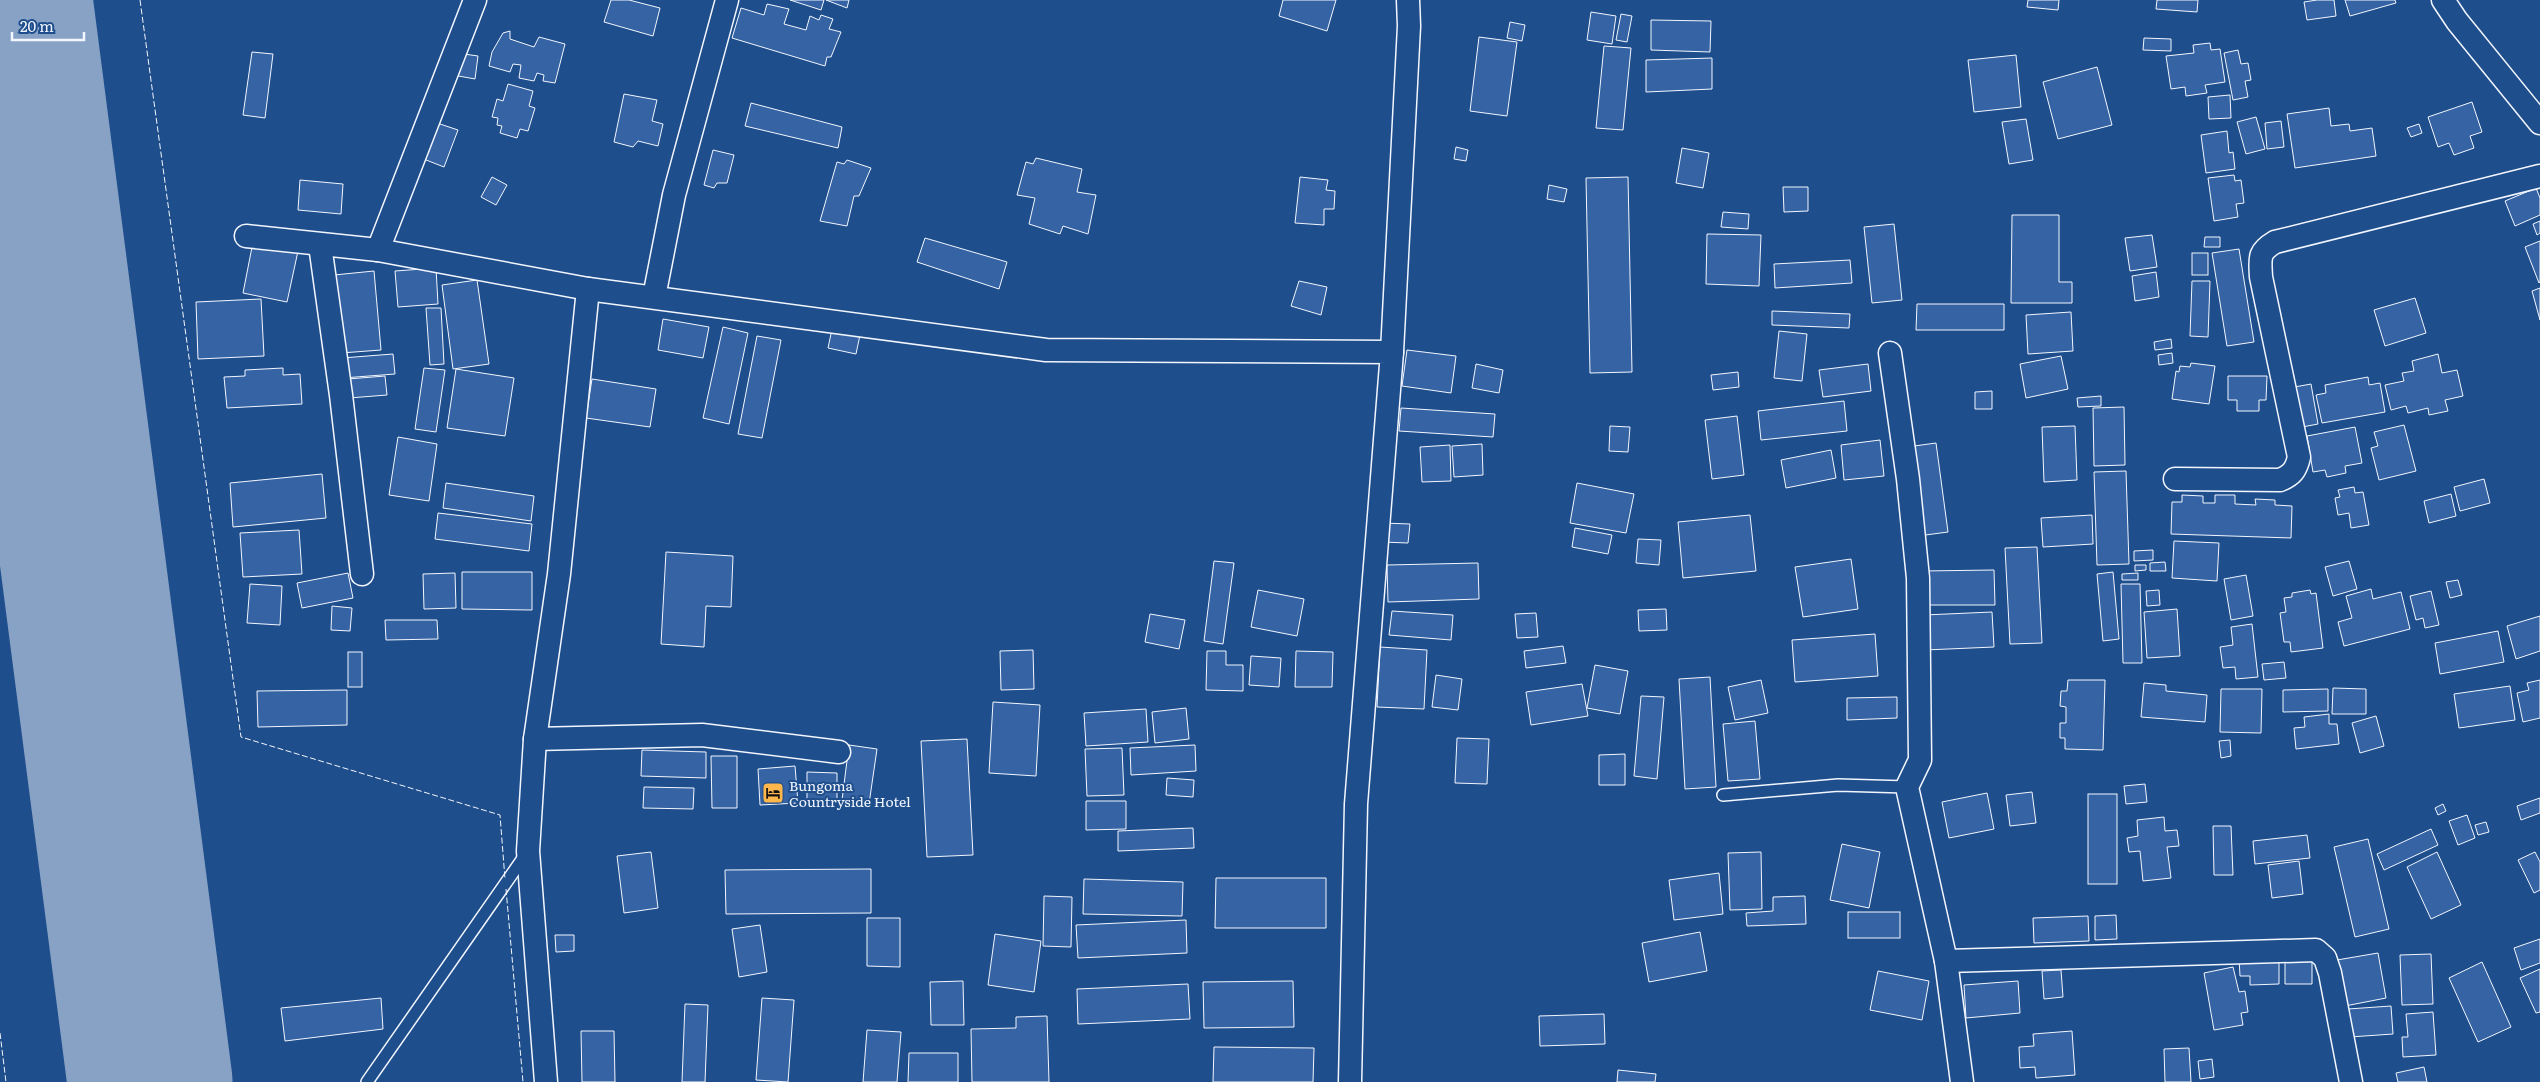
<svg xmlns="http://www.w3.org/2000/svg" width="2540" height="1082" viewBox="0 0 2540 1082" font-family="Literata,serif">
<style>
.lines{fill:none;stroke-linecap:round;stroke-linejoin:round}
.runway{stroke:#88a2c6;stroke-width:165}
.building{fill:#3563a3;stroke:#f2f6ff}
.service-casing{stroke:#f2f6ff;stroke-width:14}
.minor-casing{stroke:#f2f6ff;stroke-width:25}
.service{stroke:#1f4e8c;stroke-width:11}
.minor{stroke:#1f4e8c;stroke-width:22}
.fence{stroke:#f2f6ff;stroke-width:1;stroke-dasharray:6 2.5;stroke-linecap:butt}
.labels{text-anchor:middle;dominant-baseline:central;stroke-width:4;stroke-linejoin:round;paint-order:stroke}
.poi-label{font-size:14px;fill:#f2f6ff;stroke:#1f4e8c;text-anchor:start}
</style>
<rect width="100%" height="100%" fill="#1f4e8c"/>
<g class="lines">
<path class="runway" d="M10 0 150 1082"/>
</g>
<g class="building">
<path d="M611 0H629L660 8 653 36 604 22Z"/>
<path d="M790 0H824L821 10Z"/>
<path d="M826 0H849L847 8Z"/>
<path d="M1283 0H1336L1327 31 1279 16Z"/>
<path d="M2028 0H2059L2058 10 2027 7Z"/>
<path d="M2157 0H2198L2197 12 2156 9Z"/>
<path d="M2317 0H2334L2336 16 2307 20 2304 2Z"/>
<path d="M2345 0H2395L2396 3 2350 16Z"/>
<path d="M767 4 789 9 784 24 806 30 810 16 819 20 821 15 833 19 829 29 841 32 831 57H827L825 66 732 38 741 8 764 15Z"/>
<path d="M1591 12 1616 16 1612 44 1587 40Z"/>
<path d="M1621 14 1632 16 1627 42 1616 40Z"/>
<path d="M1651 20 1711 21 1710 52 1651 50Z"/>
<path d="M1510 22 1525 25 1522 41 1507 38Z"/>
<path d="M510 31V39L534 47 539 37 565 44 555 83 543 81 544 75 537 73 534 81 519 78 521 65 513 64 510 72 489 66 492 52 503 33Z"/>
<path d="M1479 37 1517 42 1507 116 1470 111Z"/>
<path d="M2144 38 2171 39V51L2143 50Z"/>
<path d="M2210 43 2211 50 2220 49 2225 82 2205 85 2207 93 2186 96 2185 87 2171 89 2166 56 2194 53 2193 45Z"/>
<path d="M1604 46 1631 48 1623 130 1596 128Z"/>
<path d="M2238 50 2241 64 2248 63 2251 80 2245 81 2248 97 2233 100 2224 53Z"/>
<path d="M252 52 273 54 265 118 243 115Z"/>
<path d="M457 53 478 56 475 79 453 75Z"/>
<path d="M2016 55 2021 107 1974 112 1968 60Z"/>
<path d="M1712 58V89L1646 92V60Z"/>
<path d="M2097 67 2112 125 2058 139 2043 82Z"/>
<path d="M508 84 533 91 529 106 535 108 528 131 520 129 517 138 500 133 502 126 497 125 498 118 492 117 497 99 503 101Z"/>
<path d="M624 94 657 100 652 121 663 124 658 146 638 141 633 147 614 142Z"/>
<path d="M2230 95 2231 118 2209 119 2208 97Z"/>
<path d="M2472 102 2482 132 2470 136 2474 148 2454 155 2449 143 2438 147 2428 117Z"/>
<path d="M751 103 842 127 838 148 745 126Z"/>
<path d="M2329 108 2331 126 2349 124 2350 131 2372 128 2376 156 2295 168 2287 114Z"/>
<path d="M2256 117 2265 149 2246 154 2237 122Z"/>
<path d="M2026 119 2033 160 2009 164 2002 122Z"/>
<path d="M2281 121 2284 147 2267 149 2265 123Z"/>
<path d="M434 122 458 130 444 167 421 158Z"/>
<path d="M2419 124 2422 133 2411 137 2407 128Z"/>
<path d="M2227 131 2229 153 2233 152 2235 169 2206 173 2201 135Z"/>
<path d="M1456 147 1468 150 1466 161 1454 159Z"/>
<path d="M1682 148 1709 153 1703 188 1676 183Z"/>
<path d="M713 150 734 155 727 183H717L714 188 704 185Z"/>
<path d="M1036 158 1082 169 1077 192 1096 195 1088 234 1063 226 1060 234 1029 224 1035 198 1017 195 1026 162 1033 164Z"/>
<path d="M847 160 871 168 859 196H854L847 226 820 221 837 162 844 164Z"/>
<path d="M2234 175 2235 181 2241 180 2244 203 2236 204 2238 217 2214 221 2208 178Z"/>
<path d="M492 177 507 185 496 205 481 197Z"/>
<path d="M1300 177 1328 180 1326 190 1335 191 1334 209H1324V225L1295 223Z"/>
<path d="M1628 177 1632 372 1590 373 1586 178Z"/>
<path d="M300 180 343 184 341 214 298 210Z"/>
<path d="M1549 185 1567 189 1564 202 1547 199Z"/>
<path d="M1783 187H1808V211L1784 212Z"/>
<path d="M2536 188 2540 198V215L2515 226 2505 201Z"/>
<path d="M1723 212 1749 214 1748 229 1721 227Z"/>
<path d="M2012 215H2059V282H2072V303H2011Z"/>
<path d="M2540 221V233L2537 235 2533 224Z"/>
<path d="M1894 224 1902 300 1872 303 1864 227Z"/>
<path d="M1707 234 1761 235 1759 286 1706 284Z"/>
<path d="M2152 235 2157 267 2130 271 2125 238Z"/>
<path d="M2205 237H2220V247H2204Z"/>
<path d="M925 238 1007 262 999 289 917 262Z"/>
<path d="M2540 241V282L2539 283 2525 247Z"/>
<path d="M253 242 298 251 287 302 243 293Z"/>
<path d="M2239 249 2254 342 2227 346 2212 253Z"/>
<rect x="2192" y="253" width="16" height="22"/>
<path d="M1850 260 1852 283 1775 288 1774 264Z"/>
<path d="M436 268 438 304 398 307 395 271Z"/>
<path d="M374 271 381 350 341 353 334 275Z"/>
<path d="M2156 272 2159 297 2135 301 2132 276Z"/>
<path d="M477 280 489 364 453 369 442 285Z"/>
<path d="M1299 281 1327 287 1321 315 1291 306Z"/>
<path d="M2192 281H2210L2208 337 2190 336Z"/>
<path d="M2540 288V320L2532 291Z"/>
<path d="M2415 298 2426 333 2385 346 2374 310Z"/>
<path d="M261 299 264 356 198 359 196 302Z"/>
<path d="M1917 304H2004V330H1916Z"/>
<path d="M426 308H441L444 364 430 365Z"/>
<path d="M1772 311 1850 314 1849 328 1772 325Z"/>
<path d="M2071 312 2073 351 2028 354 2026 315Z"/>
<path d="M663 319 709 327 703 358 658 350Z"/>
<path d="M723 327 748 333 729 424 703 418Z"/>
<path d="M832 329 860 335 856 354 828 348Z"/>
<path d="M1779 331 1807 334 1802 381 1774 378Z"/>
<path d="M757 336 781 340 762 438 738 434Z"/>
<path d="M2171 339 2172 348 2155 350 2154 342Z"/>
<path d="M1407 350 1456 356 1451 393 1402 386Z"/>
<path d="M2172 353 2173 363 2159 365 2158 355Z"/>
<path d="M393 354 395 374 343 378 342 358Z"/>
<path d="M2438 354 2442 373 2457 370 2463 396 2445 400 2448 411 2429 415 2428 408 2408 413 2406 406 2391 410 2385 385 2404 381 2402 373 2414 371 2412 361Z"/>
<path d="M2061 356 2068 389 2026 398 2020 364Z"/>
<path d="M2191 363 2215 366 2209 404 2172 399 2176 371 2179 372 2180 366 2190 367Z"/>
<path d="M1476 364 1503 370 1499 393 1472 388Z"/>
<path d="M1868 364 1871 391 1823 397 1819 370Z"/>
<path d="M283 368V375L300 374 302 404 227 408 224 377 245 376V370Z"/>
<path d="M424 368 445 370 436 432 415 429Z"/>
<path d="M456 369 514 378 505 436 447 428Z"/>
<path d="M1738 372 1739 387 1713 390 1711 375Z"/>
<path d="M385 376 387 395 349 398 348 379Z"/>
<path d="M2228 376H2267L2266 400H2259V411H2237V400H2228Z"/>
<path d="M2368 377 2369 385 2380 383 2385 412 2322 423 2316 395 2326 393 2325 385Z"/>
<path d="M592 379 656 389 650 427 586 418Z"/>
<path d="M2311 384 2318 424 2297 428 2289 388Z"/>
<path d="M1992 391V409H1975V392Z"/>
<path d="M2101 396V406L2078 407 2077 398Z"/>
<path d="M1844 401 1847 431 1761 440 1758 411Z"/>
<path d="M2124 407 2125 465 2094 466 2093 408Z"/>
<path d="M1401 408 1495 414 1493 437 1399 431Z"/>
<path d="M1737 416 1744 475 1712 479 1705 420Z"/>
<path d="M2404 425 2416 471 2379 480 2371 448 2378 446 2374 432Z"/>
<path d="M1610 426 1630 427 1628 452 1609 451Z"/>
<path d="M2075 426 2077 480 2044 482 2042 427Z"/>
<path d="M2355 427 2362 463 2345 466 2346 473 2327 477 2325 470 2313 472 2307 436Z"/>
<path d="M398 437 437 444 429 501 389 495Z"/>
<path d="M1880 440 1884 476 1844 480 1841 445Z"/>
<path d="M1936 443 1948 532 1918 536 1907 447Z"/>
<path d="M1482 444 1483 475 1454 477 1452 446Z"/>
<path d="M1450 445 1451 481 1422 482 1420 447Z"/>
<path d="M1831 450 1836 478 1786 488 1781 460Z"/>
<path d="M2126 471 2129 564 2097 565 2094 472Z"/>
<path d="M322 474 326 518 233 527 230 483Z"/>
<path d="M2484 479 2490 503 2460 511 2454 487Z"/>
<path d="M446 483 534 496 531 521 443 508Z"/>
<path d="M1577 483 1634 494 1626 533 1570 523Z"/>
<path d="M2354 487 2355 493 2363 492 2369 525 2351 528 2349 513 2338 515 2335 498 2340 497 2338 490Z"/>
<path d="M2451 494 2456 516 2429 523 2424 501Z"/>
<path d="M2182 495 2203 496V503H2215V495H2235V504L2256 505 2255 499 2275 500V505L2292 506 2291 538 2171 534 2172 502H2182Z"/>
<path d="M438 513 532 524 529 551 435 539Z"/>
<path d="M1750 515 1756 571 1683 578 1678 522Z"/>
<path d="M2092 515 2093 544 2043 547 2041 518Z"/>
<path d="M1383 523 1410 524 1408 543 1382 542Z"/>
<path d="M1575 528 1612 535 1608 554 1572 547Z"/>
<path d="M299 530 302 574 243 577 240 533Z"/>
<path d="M1638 539 1661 540 1659 565 1636 563Z"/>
<path d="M2174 541 2219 543 2217 581 2172 578Z"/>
<path d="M2037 547 2042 643 2010 644 2005 548Z"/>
<path d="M2153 550V560L2134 561V551Z"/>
<path d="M666 552 733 556 731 607 706 606 704 647 661 644Z"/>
<path d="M1851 559 1858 609 1803 617 1795 567Z"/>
<path d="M1214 561 1234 563 1223 644 1204 641Z"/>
<path d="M2349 561 2357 589 2333 596 2325 567Z"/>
<path d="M2165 562 2166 571H2150V563Z"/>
<path d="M1478 563 1479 599 1388 602 1387 565Z"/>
<path d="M2135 565H2146V570L2135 571Z"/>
<path d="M1994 570 1995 605H1923L1922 571Z"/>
<path d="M462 572H532V610L462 609Z"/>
<path d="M2113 572 2119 639 2103 641 2097 574Z"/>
<path d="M348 573 353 598 302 608 297 583Z"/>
<path d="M455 573 456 608 424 609 423 574Z"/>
<path d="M2138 573V580H2122V574Z"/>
<path d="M2246 575 2253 616 2231 620 2224 579Z"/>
<path d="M2458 580 2462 595 2450 598 2446 582Z"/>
<path d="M250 584 282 586 280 625 247 623Z"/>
<path d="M2121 584H2140L2142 663H2123Z"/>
<path d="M2371 589 2373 599 2401 592 2410 629 2344 646 2338 622 2352 618 2346 596Z"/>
<path d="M1258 590 1304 599 1297 636 1251 627Z"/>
<path d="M2159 590 2160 605 2147 606 2146 591Z"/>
<path d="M2310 590 2311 594 2316 593 2323 648 2291 652 2290 642H2284L2280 613 2286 612 2284 598 2292 597V593Z"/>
<path d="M2431 591 2439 625 2425 628 2423 618 2416 620 2410 596Z"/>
<path d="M332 606 352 608 350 631 331 630Z"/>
<path d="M1666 609 1667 630 1639 631 1638 610Z"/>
<path d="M2177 609 2180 656 2147 658 2144 612Z"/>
<path d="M1392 611 1453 615 1451 640 1389 635Z"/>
<path d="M1992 612 1994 647 1925 650 1924 615Z"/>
<path d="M1536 613 1538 637 1517 638 1515 614Z"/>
<path d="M1150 614 1185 620 1179 649 1145 642Z"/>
<path d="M2540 616V651L2516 659 2507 626Z"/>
<path d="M385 620H437L438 639 386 640Z"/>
<path d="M2252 624 2258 677 2236 679 2235 667 2223 668 2220 647 2233 645 2231 627Z"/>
<path d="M2498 631 2504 662 2440 674 2435 643Z"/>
<path d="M1875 634 1878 676 1795 682 1792 640Z"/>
<path d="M1563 646 1566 663 1526 668 1524 651Z"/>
<path d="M1380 647 1427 650 1424 709 1377 707Z"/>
<path d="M1033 650 1034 689 1001 690 1000 651Z"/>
<path d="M1207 651H1226V665H1243V691L1206 690Z"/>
<path d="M1296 651 1333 652 1332 687H1295Z"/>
<rect x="348" y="652" width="14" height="35"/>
<path d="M1251 656 1281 658 1279 687 1249 685Z"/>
<path d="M2284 662 2286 678 2264 680 2262 664Z"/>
<path d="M1595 665 1628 671 1620 714 1587 708Z"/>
<path d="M1436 675 1462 679 1458 710 1432 707Z"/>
<path d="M1710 677 1716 787 1685 789 1679 679Z"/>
<path d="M1761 680 1768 713 1735 720 1728 687Z"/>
<path d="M2068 680H2105L2103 750 2065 749V738H2060V723H2066V707L2060 706 2061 691H2067Z"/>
<path d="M2540 680V718L2523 722 2517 693 2529 690 2527 683Z"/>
<path d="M2144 683 2166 685V691L2207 695 2205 722 2141 717Z"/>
<path d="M1582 684 1588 716 1531 725 1526 692Z"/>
<path d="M2510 686 2515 720 2459 728 2454 694Z"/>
<path d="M2333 688 2366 689V714H2332Z"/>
<path d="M2221 689H2262L2261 733 2220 732Z"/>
<path d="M2328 689V711L2283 712V690Z"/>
<path d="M347 690V725L258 727 257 691Z"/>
<path d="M1641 696 1664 697 1657 779 1634 776Z"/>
<path d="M1897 697V718L1847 720V698Z"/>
<path d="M993 702 1040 705 1036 776 989 773Z"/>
<path d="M1186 708 1189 739 1155 743 1152 712Z"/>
<path d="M1146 709 1148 742 1086 746 1084 713Z"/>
<path d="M2329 714V724H2337L2339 744 2296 749 2294 728 2305 727 2304 717Z"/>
<path d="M2376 716 2384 746 2360 753 2352 723Z"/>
<path d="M1755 721 1760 779 1728 781 1723 724Z"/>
<path d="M1457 738 1489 739 1487 784 1455 783Z"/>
<path d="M967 739 973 855 927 857 921 741Z"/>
<path d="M2230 740 2231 756 2221 758 2219 741Z"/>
<path d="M849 745 877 749 869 804 842 800Z"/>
<path d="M1195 745 1196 771 1131 775 1130 748Z"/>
<path d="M1122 748 1124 795 1087 796 1085 749Z"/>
<path d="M642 750 706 752V778L641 776Z"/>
<path d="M1625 754V785H1599V755Z"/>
<path d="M711 756H737V808H712Z"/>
<path d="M795 766 798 803 760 805 758 769Z"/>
<path d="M807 772 837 773V800H807Z"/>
<path d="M1167 778 1194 780 1193 797 1166 795Z"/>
<path d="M2145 784 2147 802 2126 804 2124 786Z"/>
<path d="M644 787 694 788 693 809 643 808Z"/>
<path d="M2032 792 2036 823 2010 826 2006 795Z"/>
<path d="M1987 793 1994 829 1949 838 1942 802Z"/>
<rect x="2088" y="794" width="29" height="90"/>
<path d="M2540 798V813L2521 820 2517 806Z"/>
<path d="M1086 801H1126V829L1086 830Z"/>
<path d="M2443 804 2446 811 2438 815 2435 808Z"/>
<path d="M2467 815 2475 838 2458 845 2449 821Z"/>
<path d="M2164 817 2165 831 2177 830 2179 846 2167 847 2171 878 2143 881 2140 851 2129 852 2127 838 2138 836 2137 820Z"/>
<path d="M2486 822 2489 832 2478 835 2475 825Z"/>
<path d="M2213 826H2231L2233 875H2214Z"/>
<path d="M1193 828 1194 848 1118 851V831Z"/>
<path d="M2431 829 2438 845 2384 870 2377 854Z"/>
<path d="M2307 835 2310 858 2255 864 2253 841Z"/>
<path d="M2368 839 2389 929 2355 937 2334 847Z"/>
<path d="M1842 844 1880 852 1869 908 1830 900Z"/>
<path d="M651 852 658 908 624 913 617 856Z"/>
<path d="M1761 852 1762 909 1730 910 1728 853Z"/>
<path d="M2437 852 2461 905 2431 919 2407 867Z"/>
<path d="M2535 852 2540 862V890L2534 893 2518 860Z"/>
<path d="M2299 861 2303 894 2272 898 2268 865Z"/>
<path d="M871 869V913L726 914 725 870Z"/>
<path d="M1719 873 1723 914 1674 920 1669 880Z"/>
<path d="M1216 878H1326V928H1215Z"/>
<path d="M1084 879 1183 882 1182 916 1083 914Z"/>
<path d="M1044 896 1072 897 1071 947 1043 946Z"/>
<path d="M1805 896 1806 924 1747 926 1746 913 1773 911V897Z"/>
<rect x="1848" y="912" width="52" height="26"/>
<path d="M2116 915 2117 939 2095 940V916Z"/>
<path d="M2088 916 2089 941 2034 943 2033 918Z"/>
<path d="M867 918H900V967L867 966Z"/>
<path d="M1186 920 1187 953 1078 958 1076 925Z"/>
<path d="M760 925 767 972 739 977 732 929Z"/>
<path d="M1700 932 1707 971 1649 982 1642 943Z"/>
<path d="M995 934 1041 941 1034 992 988 985Z"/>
<path d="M555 935H574V951L556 952Z"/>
<path d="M2540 939V963L2521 970 2514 948Z"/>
<path d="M2378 953 2386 998 2345 1006 2337 960Z"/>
<path d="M2431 954 2433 1004 2402 1005 2400 955Z"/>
<path d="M2312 956V984H2285V961Z"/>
<path d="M2279 957V984L2250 985V976H2240L2239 958Z"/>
<path d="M2482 962 2511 1027 2478 1042 2449 978Z"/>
<path d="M2233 967 2239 992 2245 991 2248 1012 2241 1013 2243 1025 2214 1030 2204 973Z"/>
<path d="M2540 969V1012L2536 1013 2520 978Z"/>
<path d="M2061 970 2063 997 2044 999 2042 971Z"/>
<path d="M1878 971 1929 981 1922 1020 1870 1010Z"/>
<path d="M963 981 964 1025H931L930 982Z"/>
<path d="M1293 981 1294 1027 1204 1028 1203 982Z"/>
<path d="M2018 981 2020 1013 1966 1018 1964 985Z"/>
<path d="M1188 984 1190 1019 1078 1024 1077 989Z"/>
<path d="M381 998 383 1029 285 1041 281 1008Z"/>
<path d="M762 998 794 1000 788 1082 756 1080Z"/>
<path d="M685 1004 708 1005 705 1082H682Z"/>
<path d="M2391 1006 2393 1034 2350 1037 2348 1009Z"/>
<path d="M2433 1012 2436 1055 2403 1057 2402 1037H2408L2406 1014Z"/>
<path d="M1604 1014 1605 1044 1540 1046 1539 1016Z"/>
<path d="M1047 1016 1049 1082H972L971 1029 1016 1028V1017Z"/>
<path d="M867 1030 901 1032 897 1082H863Z"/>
<path d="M581 1031H614L615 1082H582Z"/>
<path d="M2072 1031 2075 1075 2036 1078 2035 1067 2020 1068 2019 1047 2034 1046 2033 1034Z"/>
<path d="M1214 1047 1314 1048 1313 1082H1213Z"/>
<path d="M2189 1048 2191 1082H2165L2164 1049Z"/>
<path d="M909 1053H958V1082H908Z"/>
<path d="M2212 1059 2214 1077 2200 1079 2198 1061Z"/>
<path d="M2424 1067 2427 1082H2398L2396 1073Z"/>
<path d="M1618 1070 1656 1074 1655 1082H1617Z"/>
</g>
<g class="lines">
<g class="service-casing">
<g id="service">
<path d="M1723 795 1838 785 1907 787"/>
<path d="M367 1082 526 854"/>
</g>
</g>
<g class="minor-casing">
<g id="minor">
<path d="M2443 0 2457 21 2540 123"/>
<path d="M246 236 378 250 588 289 1046 350 1392 352 1356 804 1350 1082"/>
<path d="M320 245 341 395 362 574"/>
<path d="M378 250 475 0"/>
<path d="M588 289 559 574 535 739 702 735 839 752"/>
<path d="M654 297 674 195 727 0"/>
<path d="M1392 352 1409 26 1408 0"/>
<path d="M1890 353 1908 479 1918 578 1920 760 1907 787 1946 961 2316 950 2325 958 2330 973 2351 1082"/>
<path d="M2175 479 2280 480C2292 475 2296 470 2299 457L2261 277C2260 258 2258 252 2275 242L2540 176"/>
<path d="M535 739 528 851 546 1082"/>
<path d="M1946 961 1962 1082"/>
</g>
</g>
<use href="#service" class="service"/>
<use href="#minor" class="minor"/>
<g class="fence">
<path d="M140 0 241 737 500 815 505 879"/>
<path d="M506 889 523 1082"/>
<path d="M0 1033 6 1082"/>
</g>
</g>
<defs>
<g id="hotel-square" transform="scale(1.125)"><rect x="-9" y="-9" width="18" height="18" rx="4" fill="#ffb74d" stroke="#1f4e8c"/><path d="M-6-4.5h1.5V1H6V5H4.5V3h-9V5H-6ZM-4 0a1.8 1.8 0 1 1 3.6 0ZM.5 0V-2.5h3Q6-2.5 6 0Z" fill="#111"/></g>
</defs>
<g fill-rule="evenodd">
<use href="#hotel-square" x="773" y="793"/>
</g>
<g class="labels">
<g class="poi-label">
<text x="789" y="785">Bungoma<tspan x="789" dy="16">Countryside Hotel</tspan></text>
</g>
</g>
<path d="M12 32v8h72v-8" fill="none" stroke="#f2f6ff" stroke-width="2.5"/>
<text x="20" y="32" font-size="15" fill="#f2f6ff" stroke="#1f4e8c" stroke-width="4" paint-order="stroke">20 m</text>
</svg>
